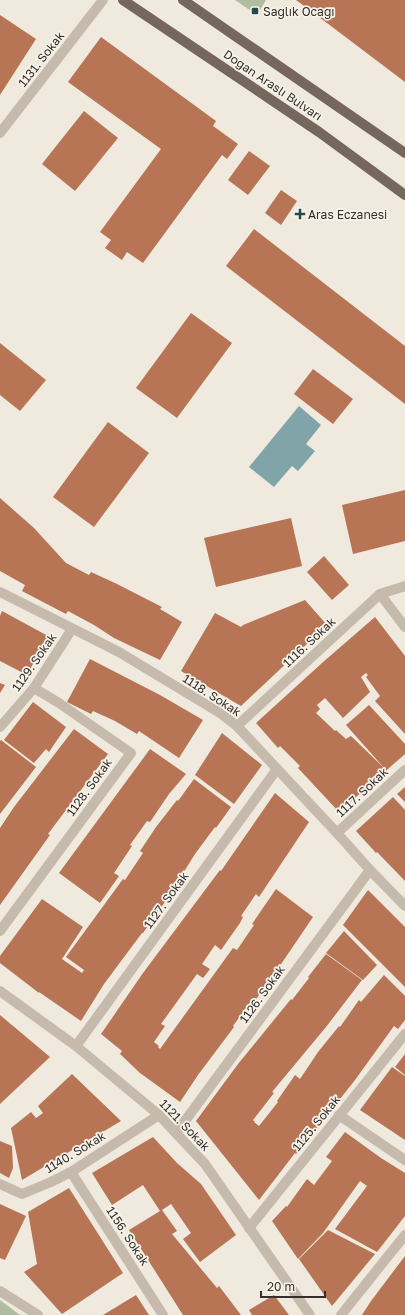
<svg xmlns="http://www.w3.org/2000/svg" width="405" height="1315" viewBox="0 0 405 1315" font-family="'Golos Text',sans-serif">
<style>
.green{fill:#b0bda0}
.water{fill:#81a4a9}
.building{fill:#b77555}
.lines{fill:none;stroke-linecap:round;stroke-linejoin:round}
.minor{stroke:#c6baac;stroke-width:10}
.major{stroke:#75675d;stroke-width:10}
.poi-dot{fill:#244a51;stroke:#f7f3ea;stroke-width:1.5}
.labels{text-anchor:middle;dominant-baseline:central;stroke-width:3.5;stroke-linejoin:round;paint-order:stroke}
.poi-label{font-size:12px;fill:#352e2a;stroke:#f7f3ea;text-anchor:start}
.street-label{font-size:12px;fill:#352e2a;stroke:#f7f3ea}
</style>
<rect width="100%" height="100%" fill="#efe9de"/>
<g class="green">
<path d="M235 0H266L257 15Z"/>
<path d="M0 1300 20 1315H0Z"/>
</g>
<path class="water" d="M299 406 321 425 306 444 315 451 298 471 292 466 274 487 249 467Z"/>
<g class="building">
<path d="M296 0H405V82L323 20Z"/>
<path d="M0 15 36 39 0 95Z"/>
<path d="M101 37 216 121 213 126 238 144 227 159 222 155 143 263 127 252 122 260 105 248 111 240 100 232 161 149 68 82Z"/>
<path d="M84 111 118 138 75 191 42 164Z"/>
<path d="M249 151 270 166 248 195 228 180Z"/>
<path d="M281 190 297 201 281 225 265 213Z"/>
<path d="M254 229 405 346V404L226 266Z"/>
<path d="M191 313 232 343 177 418 136 388Z"/>
<path d="M0 343 46 380 20 411 0 395Z"/>
<path d="M313 369 353 399 333 424 294 394Z"/>
<path d="M108 422 149 453 94 527 53 497Z"/>
<path d="M405 490V541L353 554 342 505Z"/>
<path d="M0 498 34 528 66 563 89 575 91 572 117 584 162 607 160 609 182 622 160 660 114 638 94 625 68 611 66 614 22 591 25 585 0 571Z"/>
<path d="M291 518 302 566 216 587 204 538Z"/>
<path d="M324 556 349 585 332 600 307 572Z"/>
<path d="M305 600 327 625 241 706 181 671 215 613 241 627 243 625Z"/>
<path d="M2 611 48 636 27 675 0 661V616Z"/>
<path d="M375 617 405 656V734L375 701 380 696 366 677 368 675 366 673 361 677 370 692 343 718 325 698 317 705 320 709 316 713 335 731 336 730 346 739 351 736 385 769 346 725 369 705 405 744V754L339 812 298 768 300 766 280 746 278 748 256 723 322 663Z"/>
<path d="M90 659 160 695 203 720 179 758 139 731 137 734 115 721 93 711 91 714 67 702Z"/>
<path d="M0 683 5 685 0 693Z"/>
<path d="M33 702 66 727 49 752 46 749 34 763 4 740Z"/>
<path d="M74 729 108 754 48 834 50 835 0 905V828L14 807Z"/>
<path d="M222 733 262 765 234 804 195 775Z"/>
<path d="M1 740 36 767 0 814V741Z"/>
<path d="M150 749 186 774 169 794 150 822 147 821 130 845 132 846 114 873 119 876 100 903 59 873Z"/>
<path d="M194 779 231 807 216 828 215 827 195 854 180 878 181 879 143 933H142L104 984 81 1021 39 992V993L0 963V956L42 899 83 927 62 959 82 973 84 970 66 957 123 879 125 880 143 853 140 851 156 827 177 800 178 801Z"/>
<path d="M405 787V802L397 794Z"/>
<path d="M275 793 309 822 259 897 256 894 241 916 243 917 240 923 221 950 215 945 202 964 210 969 203 978 197 974 161 1024 165 1026 154 1042 159 1046 158 1047 160 1049 233 948 237 950 254 925 252 924 276 889 313 917 273 976 254 1002 251 1001 233 1026 234 1027 198 1075 180 1102 140 1073 120 1054 122 1051 101 1034 143 973 220 870 221 871Z"/>
<path d="M393 797 405 810V881L377 852 376 853 356 831Z"/>
<path d="M368 890 405 927V987L343 925Z"/>
<path d="M344 931 377 965 363 980 326 953Z"/>
<path d="M326 954 362 980 326 1027 272 1092 274 1093 253 1120 255 1122H254L259 1126 278 1102 277 1101 295 1075 300 1079 318 1052 339 1026 340 1027 359 1000 361 1002 384 975 405 996V1020L398 1029 394 1026 355 1080 336 1104 334 1103 316 1129 296 1154 295 1153 259 1200 196 1121 238 1064 291 999 292 1000 309 978 308 977Z"/>
<path d="M0 1015 50 1057 0 1104Z"/>
<path d="M405 1054V1075L395 1067Z"/>
<path d="M392 1067 405 1076V1140L360 1110Z"/>
<path d="M72 1074 121 1121 22 1180 11 1128 31 1112 36 1118 43 1113 38 1106Z"/>
<path d="M345 1132 381 1158 405 1173V1216L377 1252 335 1229 367 1186 360 1181 323 1233 298 1259 272 1221 286 1206 287 1207 307 1179 314 1185 332 1161 326 1157Z"/>
<path d="M153 1137 177 1163 201 1184 236 1235 200 1262 183 1239 191 1233 171 1204 162 1210 177 1231 172 1234 217 1288 219 1286 241 1315H183L129 1230 160 1211 143 1185 112 1205 92 1173Z"/>
<path d="M0 1141 12 1146 13 1168 9 1178 0 1173Z"/>
<path d="M69 1188 123 1273 62 1314 24 1272 37 1264 28 1212Z"/>
<path d="M0 1204 26 1216 5 1260 0 1258Z"/>
<path d="M328 1230 375 1254 332 1306 299 1259Z"/>
<path d="M405 1256V1315H362L371 1301Z"/>
<path d="M136 1295 149 1315H103Z"/>
<path d="M274 1295 289 1315H252L249 1310Z"/>
</g>
<g class="lines">
<g class="minor">
<path d="M0 133 103 0"/>
<path d="M0 592 119 652 220 713 237 726 337 833 370 870 405 906"/>
<path d="M380 594 405 627"/>
<path d="M237 726 380 594 405 586"/>
<path d="M0 727 34 688 72 629"/>
<path d="M337 833 405 770"/>
<path d="M0 931 131 753 59 703 34 688"/>
<path d="M0 991 76 1046 159 1115 205 1164 310 1315"/>
<path d="M76 1046 277 769"/>
<path d="M339 1115 405 1160"/>
<path d="M176 1133 370 870"/>
<path d="M71 1172 163 1315"/>
<path d="M0 1184 22 1194 51 1182 71 1172 159 1115"/>
<path d="M249 1228 405 1034"/>
<path d="M0 1291 38 1315"/>
<path d="M341 1315 405 1235"/>
</g>
<g class="major">
<path d="M123 0 319 132 405 195"/>
<path d="M183 0 405 153"/>
</g>
</g>
<g class="poi-dot">
<rect x="251" y="7" width="8" height="8" rx="2"/>
<path d="M298 208h4v4h4v4h-4v4h-4v-4h-4v-4h4z"/>
</g>
<g class="labels">
<g class="poi-label">
<text x="263" y="11">Sağlık Ocağı</text>
<text x="308" y="214">Aras Eczanesi</text>
</g>
<g class="street-label">
<text transform="translate(41 59) rotate(-52)">1131. Sokak</text>
<text transform="translate(273 85) rotate(34)">Doğan Araslı Bulvarı</text>
<text transform="translate(309 642) rotate(-43)">1116. Sokak</text>
<text transform="translate(34 662) rotate(-55)">1129. Sokak</text>
<text transform="translate(212 695) rotate(33)">1118. Sokak</text>
<text transform="translate(89 787) rotate(-54)">1128. Sokak</text>
<text transform="translate(362 792) rotate(-43)">1117. Sokak</text>
<text transform="translate(166 900) rotate(-54)">1127. Sokak</text>
<text transform="translate(262 994) rotate(-54)">1126. Sokak</text>
<text transform="translate(316 1123) rotate(-51)">1125. Sokak</text>
<text transform="translate(185 1125) rotate(46)">1121. Sokak</text>
<text transform="translate(75 1152) rotate(-31)">1140. Sokak</text>
<text transform="translate(128 1236) rotate(57)">1156. Sokak</text>
</g>
</g>
<path d="M261 1291v6h64v-6" fill="none" stroke="#352e2a" stroke-width="2"/>
<text x="267" y="1291" font-size="12" fill="#352e2a" stroke="#f7f3ea" stroke-width="3" paint-order="stroke">20 m</text>
</svg>
